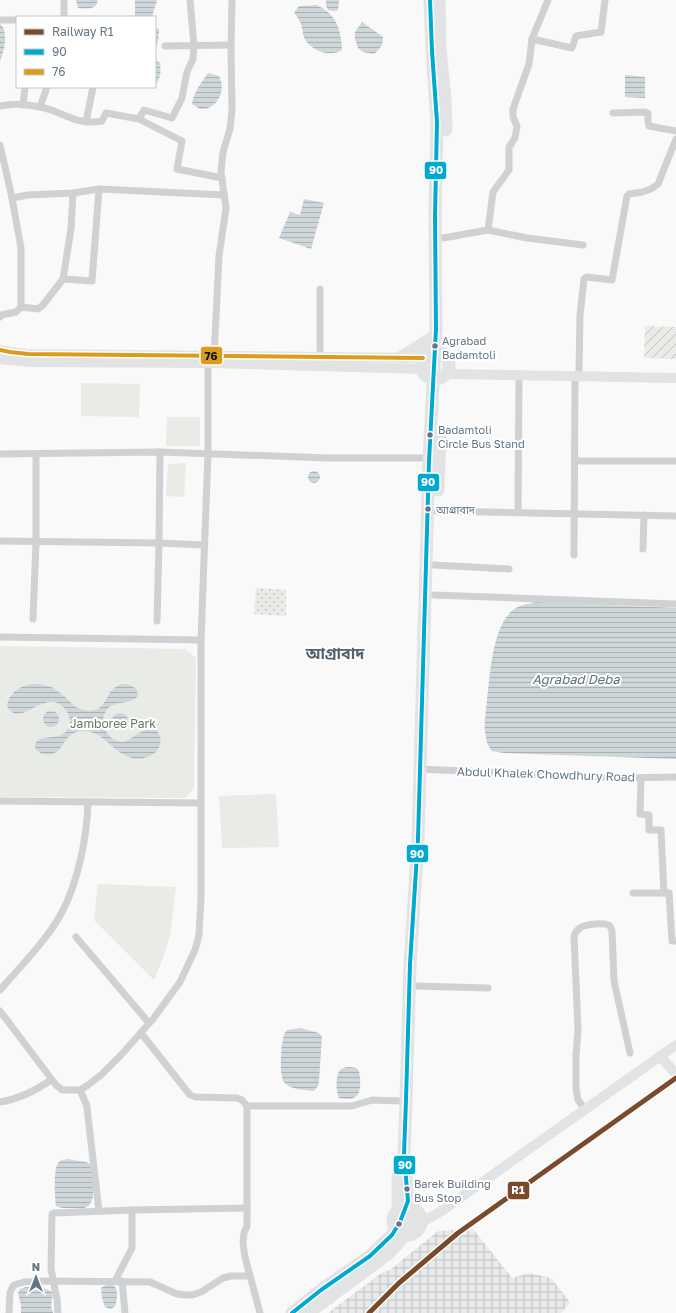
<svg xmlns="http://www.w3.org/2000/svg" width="676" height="1313" viewBox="0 0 676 1313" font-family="'Golos Text','Noto Sans Bengali',sans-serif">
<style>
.industrial{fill:url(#industrial-grid)}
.grass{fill:url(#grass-dots)}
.park{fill:#e8ebe6}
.garden{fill:url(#garden-furrows)}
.water{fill:url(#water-rules)}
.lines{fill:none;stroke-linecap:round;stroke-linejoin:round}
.street{stroke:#cfd1d2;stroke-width:7}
.secondary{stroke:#e2e3e4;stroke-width:10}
.highway{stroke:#e2e3e4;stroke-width:13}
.bus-1-casing{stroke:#fff;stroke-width:7}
.bus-2-casing{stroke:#fff;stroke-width:7}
.bus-1{stroke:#00a9ce;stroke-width:4}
.bus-2{stroke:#da9c1a;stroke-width:4}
.rail-1-casing{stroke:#fff;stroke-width:8}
.rail-1{stroke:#7a4b2a;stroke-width:5}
.bus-dot{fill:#647584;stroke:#fff;stroke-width:1.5}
.labels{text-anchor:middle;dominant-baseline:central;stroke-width:4;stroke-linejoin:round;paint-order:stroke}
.bus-label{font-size:11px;fill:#647584;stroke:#fff;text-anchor:start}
.park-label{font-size:12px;fill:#667b63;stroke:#fff}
.street-label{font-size:12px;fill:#647584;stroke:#fff}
.water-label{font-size:13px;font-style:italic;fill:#5f747d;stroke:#fff}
.district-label{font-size:16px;font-weight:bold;fill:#56636f;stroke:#fff}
.line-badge{stroke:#fff;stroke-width:1.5}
.badge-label{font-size:11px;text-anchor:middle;font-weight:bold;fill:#fff}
.pale-badge-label{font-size:11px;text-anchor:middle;font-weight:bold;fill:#111}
</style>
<defs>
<pattern id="industrial-grid" width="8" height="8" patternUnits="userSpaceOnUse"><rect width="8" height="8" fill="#e8e9ea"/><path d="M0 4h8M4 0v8" fill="none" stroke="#c0c1c3"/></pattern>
<pattern id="grass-dots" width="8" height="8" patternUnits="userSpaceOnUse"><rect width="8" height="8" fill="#e8ebe6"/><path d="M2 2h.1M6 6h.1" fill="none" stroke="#c0c3c0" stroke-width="1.8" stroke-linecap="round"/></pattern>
<pattern id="garden-furrows" width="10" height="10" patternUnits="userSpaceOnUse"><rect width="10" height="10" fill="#e8ebe6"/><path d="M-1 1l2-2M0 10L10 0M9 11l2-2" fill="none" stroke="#c0c3c0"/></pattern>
<pattern id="water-rules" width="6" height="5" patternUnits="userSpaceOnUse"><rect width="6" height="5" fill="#ced6da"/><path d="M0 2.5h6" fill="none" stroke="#abb2b6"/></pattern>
</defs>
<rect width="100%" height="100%" fill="#f9f9f9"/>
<path class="industrial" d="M473 1229 512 1278 529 1273 551 1278 570 1302 561 1313H328L383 1272 390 1270 438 1231Z"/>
<path class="grass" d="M256 588 286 590V616L254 614Z"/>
<g class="park">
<path d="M81 383 140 384 139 417 81 416Z"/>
<path d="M167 417H200V446H166Z"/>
<path d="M186 463 184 497 166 496 168 464Z"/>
<path d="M0 646 185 649 196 658 194 788 185 798 0 797Z"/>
<path d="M276 794 279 847 222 848 219 796Z"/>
<path d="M98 884 176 887 170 935 163 958 154 980 94 920Z"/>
</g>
<path class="garden" d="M645 326 676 327V359L644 358Z"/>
<g class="water">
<path d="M76 0H98C96 10 87 9 78 8Z"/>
<path d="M135 0H157L152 17H135Z"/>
<path d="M326 0H339L338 10 334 11 328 10 326 6Z"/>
<path d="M317 5C337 15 341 29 342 50 331 57 314 52 306 41 300 30 305 25 294 13L299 6Z"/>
<path d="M362 22 383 37C383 45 380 49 374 54L363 52 358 48 355 39V32Z"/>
<path d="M0 24C9 31 4 52 0 61Z"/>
<path d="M155 28 159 29C159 36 158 44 155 50Z"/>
<path d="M155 60 160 63C161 71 161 79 155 85Z"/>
<path d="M208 73 219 76C225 86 221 102 210 107 208 109 204 109 200 109L192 104C194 92 201 83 208 73Z"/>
<path d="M625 75 645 77V98L625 97Z"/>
<path d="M304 199 324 203 311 249 279 238 290 212 300 215Z"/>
<circle cx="314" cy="477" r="6"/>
<path d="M536 602 676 608V759L504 753 492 751C489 747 486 742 486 737 483 725 486 712 487 700 490 676 492 626 513 610 519 605 528 604 536 602Z"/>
<path d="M36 684C43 685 50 685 56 690 71 699 75 714 95 710 108 707 106 686 124 684 129 684 133 686 137 690L138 696C129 706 114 699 106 711 98 723 108 742 123 742 132 742 154 715 160 737 162 744 158 751 152 755 121 770 110 734 87 731 79 730 71 733 66 740 63 743 62 747 59 750 52 757 41 756 35 748 35 728 66 748 70 722 70 717 68 712 64 708 45 686 20 731 7 706 9 692 22 684 36 684Z"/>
<circle cx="51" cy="719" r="8"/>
<circle cx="120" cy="721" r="8"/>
<path d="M300 1028 319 1033 322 1037 319 1081 318 1086 314 1091C305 1090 290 1090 284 1082 279 1076 281 1043 284 1035 284 1033 286 1032 287 1030Z"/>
<path d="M350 1067 356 1068 359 1071C362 1089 361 1103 339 1098 336 1091 335 1076 340 1070 342 1068 346 1067 350 1067Z"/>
<path d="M67 1159 86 1162 90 1164C92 1174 99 1205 84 1208 82 1209 78 1208 75 1208 69 1208 62 1209 56 1206 55 1196 53 1171 58 1163 60 1160 63 1160 67 1159Z"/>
<path d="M106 1285C107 1285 112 1285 113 1285 119 1289 117 1301 115 1306L111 1309 105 1307 102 1298 101 1288Z"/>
<path d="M26 1287 46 1289 53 1292 51 1306 53 1313H21V1305L18 1293 20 1289Z"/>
</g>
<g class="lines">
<g class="street">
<path d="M64 17V0"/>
<path d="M0 20H17"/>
<path d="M532 39 548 0"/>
<path d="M165 46 231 45"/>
<path d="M23 105 25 87"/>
<path d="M0 106C13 103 27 104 40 107 63 111 75 126 102 121L106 113 139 119 144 110 172 118 182 98 187 72 193 59 194 46 190 0"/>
<path d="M40 107 47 87"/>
<path d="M613 113 645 112 648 113V122L649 126 676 131"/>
<path d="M139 119 182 141 177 169 222 178"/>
<path d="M86 122 93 87"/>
<path d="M0 145 12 198 21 248V307L16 312 1 315 0 317"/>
<path d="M12 198 28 195 73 193 99 189"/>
<path d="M488 230 493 192 509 170V147L515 138 517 126 513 117V109L529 64 532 39 572 48 576 36 601 32 605 0"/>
<path d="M443 238 488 230 527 238 583 245"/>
<path d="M63 279 92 281 99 189 224 195"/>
<path d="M320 289V357"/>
<path d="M21 307 38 309 43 305 63 279 71 229 73 193"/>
<path d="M214 357 219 256 226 208 221 172 223 152 230 129 232 109 231 49 232 1"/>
<path d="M579 371 580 315 584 279 587 277 612 280 627 196 629 194 642 192 651 189 658 184 676 139"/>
<path d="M0 454 160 452 329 458H427"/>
<path d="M575 461H676"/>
<path d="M436 511 676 516"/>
<path d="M518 512 519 375"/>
<path d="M0 541 159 543 160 452"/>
<path d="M643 549 644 515"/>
<path d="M574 555 575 377"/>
<path d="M434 565 509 569"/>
<path d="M434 595 676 604"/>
<path d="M33 619 36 542V454"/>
<path d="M157 621 159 543 204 545"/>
<path d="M0 637 201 640"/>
<path d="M418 769 621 778 676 777"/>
<path d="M641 778 640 814 649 815V830H661L664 893"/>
<path d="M0 801 201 803"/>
<path d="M633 893H669L672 941H676"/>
<path d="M76 937 149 1023"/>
<path d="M416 986 488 988"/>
<path d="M0 990C20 967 46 941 61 914 78 883 87 837 88 802"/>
<path d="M0 1011 56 1085 62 1090H80L88 1085 101 1075 121 1055 153 1019 180 982 195 950 199 935 201 897V640L208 453V363"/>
<path d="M141 1033 190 1095 196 1097 237 1098 242 1100 247 1106"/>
<path d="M80 1090 87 1106 88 1117 99 1211"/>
<path d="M0 1102C20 1099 35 1091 51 1080"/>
<path d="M585 1109 578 1100 576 1088V1056L578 1029 574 936C575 933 577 930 580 928 585 924 605 922 610 926L612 931 614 981 630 1053"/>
<path d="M115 1281 132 1248V1210"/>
<path d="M122 1281 125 1313"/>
<path d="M9 1313 10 1293 12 1288 14 1285 24 1282 45 1281 150 1282 177 1294 185 1295H192L201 1292 223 1278 231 1276H250"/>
<path d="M58 1313 57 1299 51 1269 52 1214 54 1213 132 1210 247 1208"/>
<path d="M260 1313 245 1257 243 1243 244 1233 247 1226V1106H352L372 1100 401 1101"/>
</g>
<g class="secondary">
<path d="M0 350 10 352 28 354 423 358"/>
<path d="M0 359 30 362 214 363 421 369"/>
<path d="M446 374 676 378"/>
<path d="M660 1056 676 1074"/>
<path d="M421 1223 443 1210C521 1154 599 1100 676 1045"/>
</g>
<g class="highway">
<path d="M439 0 440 49 445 98 446 130"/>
<circle cx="435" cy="365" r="14"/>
<path d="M402 357 432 338"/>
<path d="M438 490 440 433"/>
<circle cx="407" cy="1221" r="14"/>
<path d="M398 1211V1176"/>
<path d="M398 1239C411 1224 412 1217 415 1199"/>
<path d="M292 1313 321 1290 370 1256 392 1235 400 1222 408 1201 404 1155 406 1100 410 964 418 839 429 461 436 329 435 216 437 122 432 51 430 0"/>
<path d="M308 1313 389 1253 405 1235"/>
</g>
<g class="bus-1-casing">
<path id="bus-1" d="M292 1313 321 1290 370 1256 392 1235 400 1222 408 1201 404 1155 406 1100 410 964 418 839 429 461 436 329 435 216 437 122 432 51 430 0"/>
</g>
<g class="bus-2-casing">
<path id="bus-2" d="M0 350 10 352 28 354 423 358"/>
</g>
<use href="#bus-1" class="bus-1"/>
<use href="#bus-2" class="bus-2"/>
<g class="rail-1-casing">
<path id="rail-1" d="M369 1313 399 1283 458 1233 676 1078"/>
</g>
<use href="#rail-1" class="rail-1"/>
</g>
<g class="bus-dot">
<circle cx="435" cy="346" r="3.5"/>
<circle cx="430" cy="435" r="3.5"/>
<circle cx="428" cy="509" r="3.5"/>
<circle cx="407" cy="1189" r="3.5"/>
<circle cx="399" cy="1224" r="3.5"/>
</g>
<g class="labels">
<g class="bus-label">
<text x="442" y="340">Agrabad<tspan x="442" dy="14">Badamtoli</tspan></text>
<text x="438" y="429">Badamtoli<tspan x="438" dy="14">Circle Bus Stand</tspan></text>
<text x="436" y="509">আগ্রাবাদ</text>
<text x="414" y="1183">Barek Building<tspan x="414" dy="14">Bus Stop</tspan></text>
</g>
<g class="park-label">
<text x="113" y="723">Jamboree Park</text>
</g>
<g class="street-label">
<text transform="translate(546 774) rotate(2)">Abdul Khalek Chowdhury Road</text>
</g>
<g class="water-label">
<text x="576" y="679">Agrabad Deba</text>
</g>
<g class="district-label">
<text x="335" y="653">আগ্রাবাদ</text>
</g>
</g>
<g class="line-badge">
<rect x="424" y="161" width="23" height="19" rx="4" fill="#00a9ce"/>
<rect x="200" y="346" width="23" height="19" rx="4" fill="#da9c1a"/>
<rect x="417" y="473" width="23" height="19" rx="4" fill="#00a9ce"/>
<rect x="406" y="844" width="23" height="19" rx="4" fill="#00a9ce"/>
<rect x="393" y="1155" width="23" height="20" rx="4" fill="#00a9ce"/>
<rect x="507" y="1181" width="23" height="19" rx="4" fill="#7a4b2a"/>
</g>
<g class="badge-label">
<text x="436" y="174">90</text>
<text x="428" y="486">90</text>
<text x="417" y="858">90</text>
<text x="405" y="1169">90</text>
<text x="518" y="1194">R1</text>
</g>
<g class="pale-badge-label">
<text x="211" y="360">76</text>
</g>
<rect x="16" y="16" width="140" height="72" fill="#ffffff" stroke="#c1c8ce"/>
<rect x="24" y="29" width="20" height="6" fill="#7a4b2a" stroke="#c1c8ce"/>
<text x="52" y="36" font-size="12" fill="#647584">Railway R1</text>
<rect x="24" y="49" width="20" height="6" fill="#00a9ce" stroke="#c1c8ce"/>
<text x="52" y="56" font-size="12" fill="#647584">90</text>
<rect x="24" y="69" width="20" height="6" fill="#da9c1a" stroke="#c1c8ce"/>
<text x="52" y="76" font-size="12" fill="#647584">76</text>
<g transform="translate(36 1277)" stroke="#ffffff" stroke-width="3" paint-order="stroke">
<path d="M0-3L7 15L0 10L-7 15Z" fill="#647584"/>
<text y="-6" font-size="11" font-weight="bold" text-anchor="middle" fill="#647584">N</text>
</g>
</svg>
